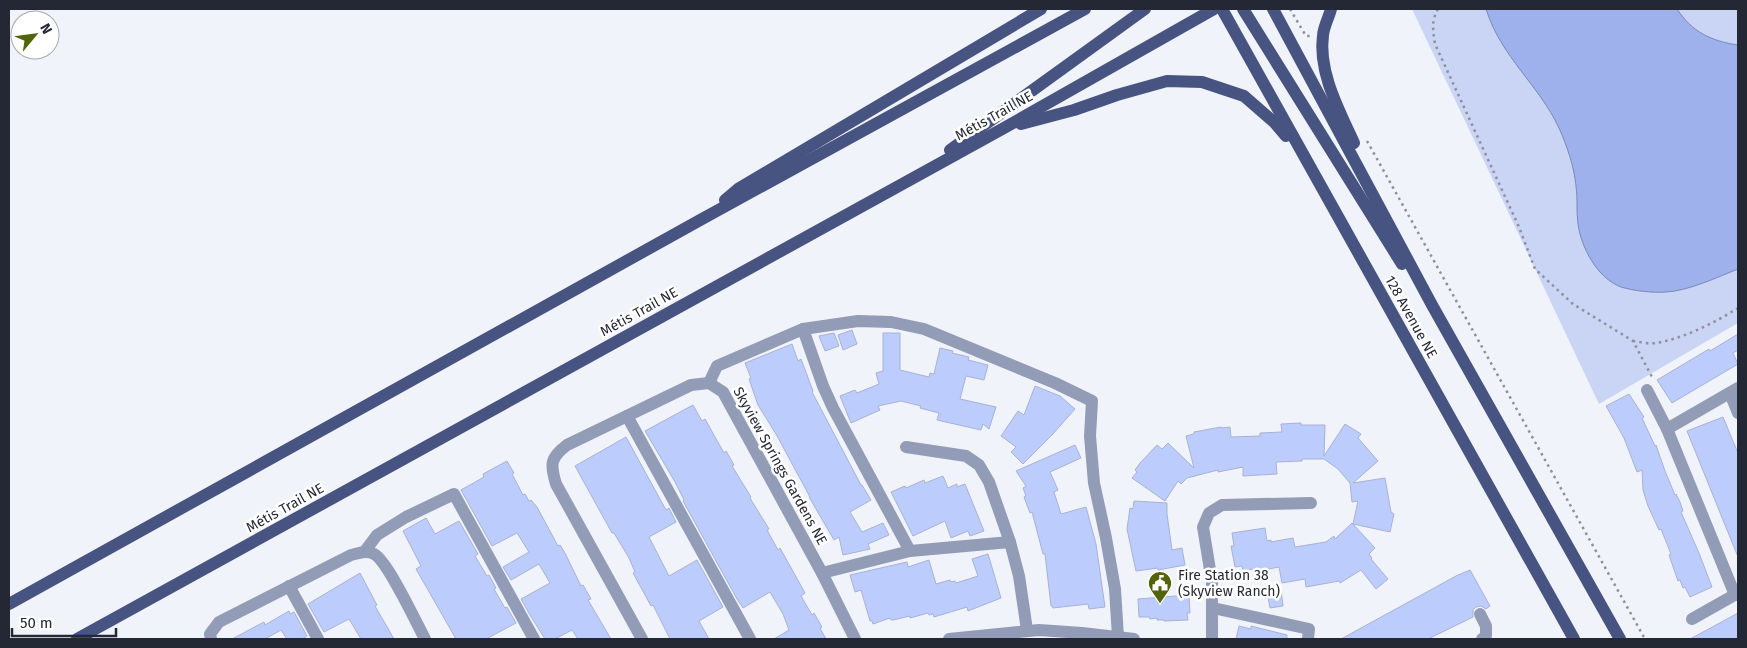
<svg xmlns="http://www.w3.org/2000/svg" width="1747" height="648" viewBox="0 0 1747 648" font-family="'Fira Sans',sans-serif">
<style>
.green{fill:#cad4f5}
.water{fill:#9eb1ed;stroke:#7988b6}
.building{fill:#bcccfd;stroke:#a7b2d3}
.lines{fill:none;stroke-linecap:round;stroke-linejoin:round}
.path{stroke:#8e919a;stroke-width:2.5;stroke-dasharray:2.5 4;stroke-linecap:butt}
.minor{stroke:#939cb7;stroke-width:12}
.major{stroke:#475481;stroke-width:12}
.labels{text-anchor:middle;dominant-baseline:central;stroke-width:5;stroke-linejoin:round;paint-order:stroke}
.street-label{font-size:14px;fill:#242835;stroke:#fff}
.poi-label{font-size:14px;fill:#242835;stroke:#fff;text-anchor:start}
</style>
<rect width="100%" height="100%" fill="#f1f3fa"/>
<path class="green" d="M1412 9H1738V323L1599 404Z"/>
<path class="water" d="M1486 9H1677C1692 32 1711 41 1738 45V269C1718 277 1688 291 1666 292 1653 293 1634 291 1621 287 1597 278 1581 247 1578 224 1576 211 1578 198 1576 186 1574 166 1567 146 1559 128 1539 85 1501 57 1486 9Z"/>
<g class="building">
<path d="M852 330 857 344 843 350 838 335Z"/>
<path d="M834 333 839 346 825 351 819 336Z"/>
<path d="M883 333H900V370L929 377 930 373 934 374 940 348 953 351 952 353 969 357 968 360 988 365 984 380 966 376 960 399 996 407 989 429 983 424 981 430 937 420 939 413 920 408 921 406 901 401 878 406 880 410 851 423 840 396 855 390 857 393 879 384 876 373 883 371Z"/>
<path d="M1738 334V350L1733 353 1738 364 1672 403 1657 380 1709 349 1710 351Z"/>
<path d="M792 344 798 361 801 359 813 391 812 392 861 485H862L871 500 850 512 862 532 883 523 889 535 868 544 870 549 843 555 839 537 834 540 809 497H810L776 434 758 405 749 379 751 378 745 363Z"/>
<path d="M1035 386 1060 396 1075 409 1052 435 1023 464 1011 452 1016 447 1001 436 1018 411 1024 415Z"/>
<path d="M1629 394 1644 417 1642 418 1655 446 1656 445 1665 471 1675 495 1676 494 1680 502 1683 511 1681 512 1699 553 1712 587 1690 597 1685 587 1683 588 1680 580 1678 581 1669 555 1671 554 1661 529 1659 530 1648 506 1643 490 1642 470 1637 472 1624 438 1606 406Z"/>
<path d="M693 405 702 421 705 419 724 453 726 451 734 465 732 466 751 497 750 498 769 529 767 530 778 550 780 548 805 593 801 596 812 615 814 613 822 627 820 628 826 639H774L789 630 783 614 770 592 743 608 737 599 683 501 684 500 675 482 645 431Z"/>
<path d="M1723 417 1738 453V557L1687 431Z"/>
<path d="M1301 423V425H1325L1324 456 1345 424 1361 434 1358 438 1378 461 1353 483 1385 478 1391 512 1394 514 1390 532 1353 524 1358 501 1352 502 1350 483 1338 469 1324 459H1302V461L1276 462 1277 474 1243 476V467L1218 472V470L1187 478 1181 484 1178 481 1165 501 1132 478 1137 472 1135 470 1140 463 1157 445 1162 449 1168 443 1194 468 1186 436 1194 434V432L1221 427V428L1230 427 1231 437 1260 436V433L1282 432 1281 424Z"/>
<path d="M626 437 666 510 669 508 676 522 649 537 669 576 697 560 723 607 699 621 709 639H670L653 605 651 606 633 573 635 572 629 558 614 533H612L575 466Z"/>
<path d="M1075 445 1081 458 1050 472 1058 490 1054 492 1061 514 1086 507 1096 544 1105 607 1089 609 1088 604 1053 608 1052 606H1051L1045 554H1043L1032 512 1030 513 1024 497 1026 496 1023 488 1026 486 1016 471Z"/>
<path d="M507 461 514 473 512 474 523 495 525 494 529 501 531 500 537 507 558 546 560 545 565 553 581 586 583 585 591 599 588 600 611 639H578L572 630 555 639H545L530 615 521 599 550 583 539 564 511 580 503 567 529 552 517 533 492 546 461 490 484 477 483 474Z"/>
<path d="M943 476 948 488 957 484V487L965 484 984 531 970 536 968 531 951 538 945 521 913 536 891 492 905 486 906 488 924 480 925 483Z"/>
<path d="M1134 501 1167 503V514L1172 550 1182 548 1185 565 1158 570V568L1136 571 1127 529 1130 508 1133 509Z"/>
<path d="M426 518 435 534 459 521 478 554 475 556 487 576 489 575 496 588 494 589 505 608 507 607 516 623 486 639H456L416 569 421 566 403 531Z"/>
<path d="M1352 523 1375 548 1369 554 1372 558 1371 559 1388 579 1376 589 1361 570 1340 583 1339 581 1306 587 1305 579 1282 583 1279 567 1259 571V568L1243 571 1242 566 1235 567 1231 546H1234L1232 533 1265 528 1267 541 1271 540V542L1293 538 1295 547 1326 542 1334 536 1335 539Z"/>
<path d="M988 554 1001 598 968 611 967 607 934 617 933 614 929 615 928 613 910 618V616L893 620H891L890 618 873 624 872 621H870L861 590 855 592 850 575 907 562 908 567 929 560 936 584 950 580 951 582 955 581 956 583 978 576 972 559Z"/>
<path d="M1470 570 1490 606 1486 609 1481 606 1476 607 1473 610V617L1428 639H1341L1456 576Z"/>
<path d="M360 573 377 605 375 606 394 639H361L349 619 324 632 308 604Z"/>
<path d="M1281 590 1283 606 1270 608 1267 592Z"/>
<path d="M1189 595 1190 613H1187L1188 620 1164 621V620H1157V618L1150 619 1149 617H1139L1138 599Z"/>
<path d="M289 611 290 614 294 612 307 636 302 639H287L281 630 265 639H232L264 622 265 625Z"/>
<path d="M1738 613V639H1690L1716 625Z"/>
<path d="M1239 626 1251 629V626L1287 635V639H1236Z"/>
</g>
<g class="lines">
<g class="path">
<path d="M1290 9 1306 36H1310"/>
<path d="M1438 9C1431 21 1433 31 1435 44L1519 227 1535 269 1573 304 1633 341 1652 377"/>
<path d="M1367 141 1645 639"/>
<path d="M1633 341C1640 342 1649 344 1656 343 1685 338 1714 323 1738 308"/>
</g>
<g class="minor">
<path d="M803 329 823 386 833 408 910 551"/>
<path d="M709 383 717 366 803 329 858 321 891 322 924 329 1055 383 1092 401 1090 436 1094 483 1106 538 1115 589 1118 637"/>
<path d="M1647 390 1667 429 1735 595"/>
<path d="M1730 393 1738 413"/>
<path d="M627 416 750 639"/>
<path d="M1667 429 1738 388"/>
<path d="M906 447 966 456 979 465 989 482 1010 542 1019 576 1027 630"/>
<path d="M365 551 377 535 406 517 454 494 534 639"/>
<path d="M822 573 910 551 1010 542"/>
<path d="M289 586 318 639"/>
<path d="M1213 608 1309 629 1308 639"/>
<path d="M1480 614 1486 626V636L1482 639"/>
<path d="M1692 619 1738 593"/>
<path d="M211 639 210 634 219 622 351 555C360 553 366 550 374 554 387 560 417 624 425 639"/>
<path d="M642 639 556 484C550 464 550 458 567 445L691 385 709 383 723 392 822 573 855 639"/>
<path d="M949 639 1039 630 1082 633 1134 639"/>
<path d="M1212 639V582L1203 527 1209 513 1222 505 1311 503"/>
</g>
<g class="major">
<path d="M1222 9 1574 639"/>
<path d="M1243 9 1402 264"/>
<path d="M1273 9 1432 305 1620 639"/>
<path d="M1331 9C1329 17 1324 26 1323 35 1318 72 1339 110 1354 143"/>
<path d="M1021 124 1074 110 1117 95 1167 81 1202 82 1244 96 1275 123 1286 136"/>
<path d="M950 150 1145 9"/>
<path d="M725 200 738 189 1041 9"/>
<path d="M9 604 702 219 1085 9"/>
<path d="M77 639 1004 128 1214 9"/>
</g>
</g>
<defs>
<g id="civic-pin" transform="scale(1.25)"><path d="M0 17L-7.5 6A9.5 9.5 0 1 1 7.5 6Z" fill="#53630a" stroke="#fff"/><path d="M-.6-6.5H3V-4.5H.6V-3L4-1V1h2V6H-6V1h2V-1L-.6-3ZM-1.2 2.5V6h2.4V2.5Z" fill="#fff"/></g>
</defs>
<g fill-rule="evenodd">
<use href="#civic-pin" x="1160" y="583"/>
</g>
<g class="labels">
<g class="street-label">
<text transform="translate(994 116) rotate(-29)">Métis Trail NE</text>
<text transform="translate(639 312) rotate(-29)">Métis Trail NE</text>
<text transform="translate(1411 317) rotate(61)">128 Avenue NE</text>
<text transform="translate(780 466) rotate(61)">Skyview Springs Gardens NE</text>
<text transform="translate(285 508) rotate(-29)">Métis Trail NE</text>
</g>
<g class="poi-label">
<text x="1178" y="575">Fire Station 38<tspan x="1178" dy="16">(Skyview Ranch)</tspan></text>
</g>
</g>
<rect width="1747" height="648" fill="none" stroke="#242835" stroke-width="20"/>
<g transform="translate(35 35) rotate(61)"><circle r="24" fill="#ffffff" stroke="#a7a9ae"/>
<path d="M0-4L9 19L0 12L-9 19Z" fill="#53630a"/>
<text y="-8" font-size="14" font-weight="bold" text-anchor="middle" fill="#242835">N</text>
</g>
<path d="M12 628v8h104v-8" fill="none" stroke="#242835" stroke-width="2.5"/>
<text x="20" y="628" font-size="15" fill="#242835" stroke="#ffffff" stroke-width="4" paint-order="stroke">50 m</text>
</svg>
